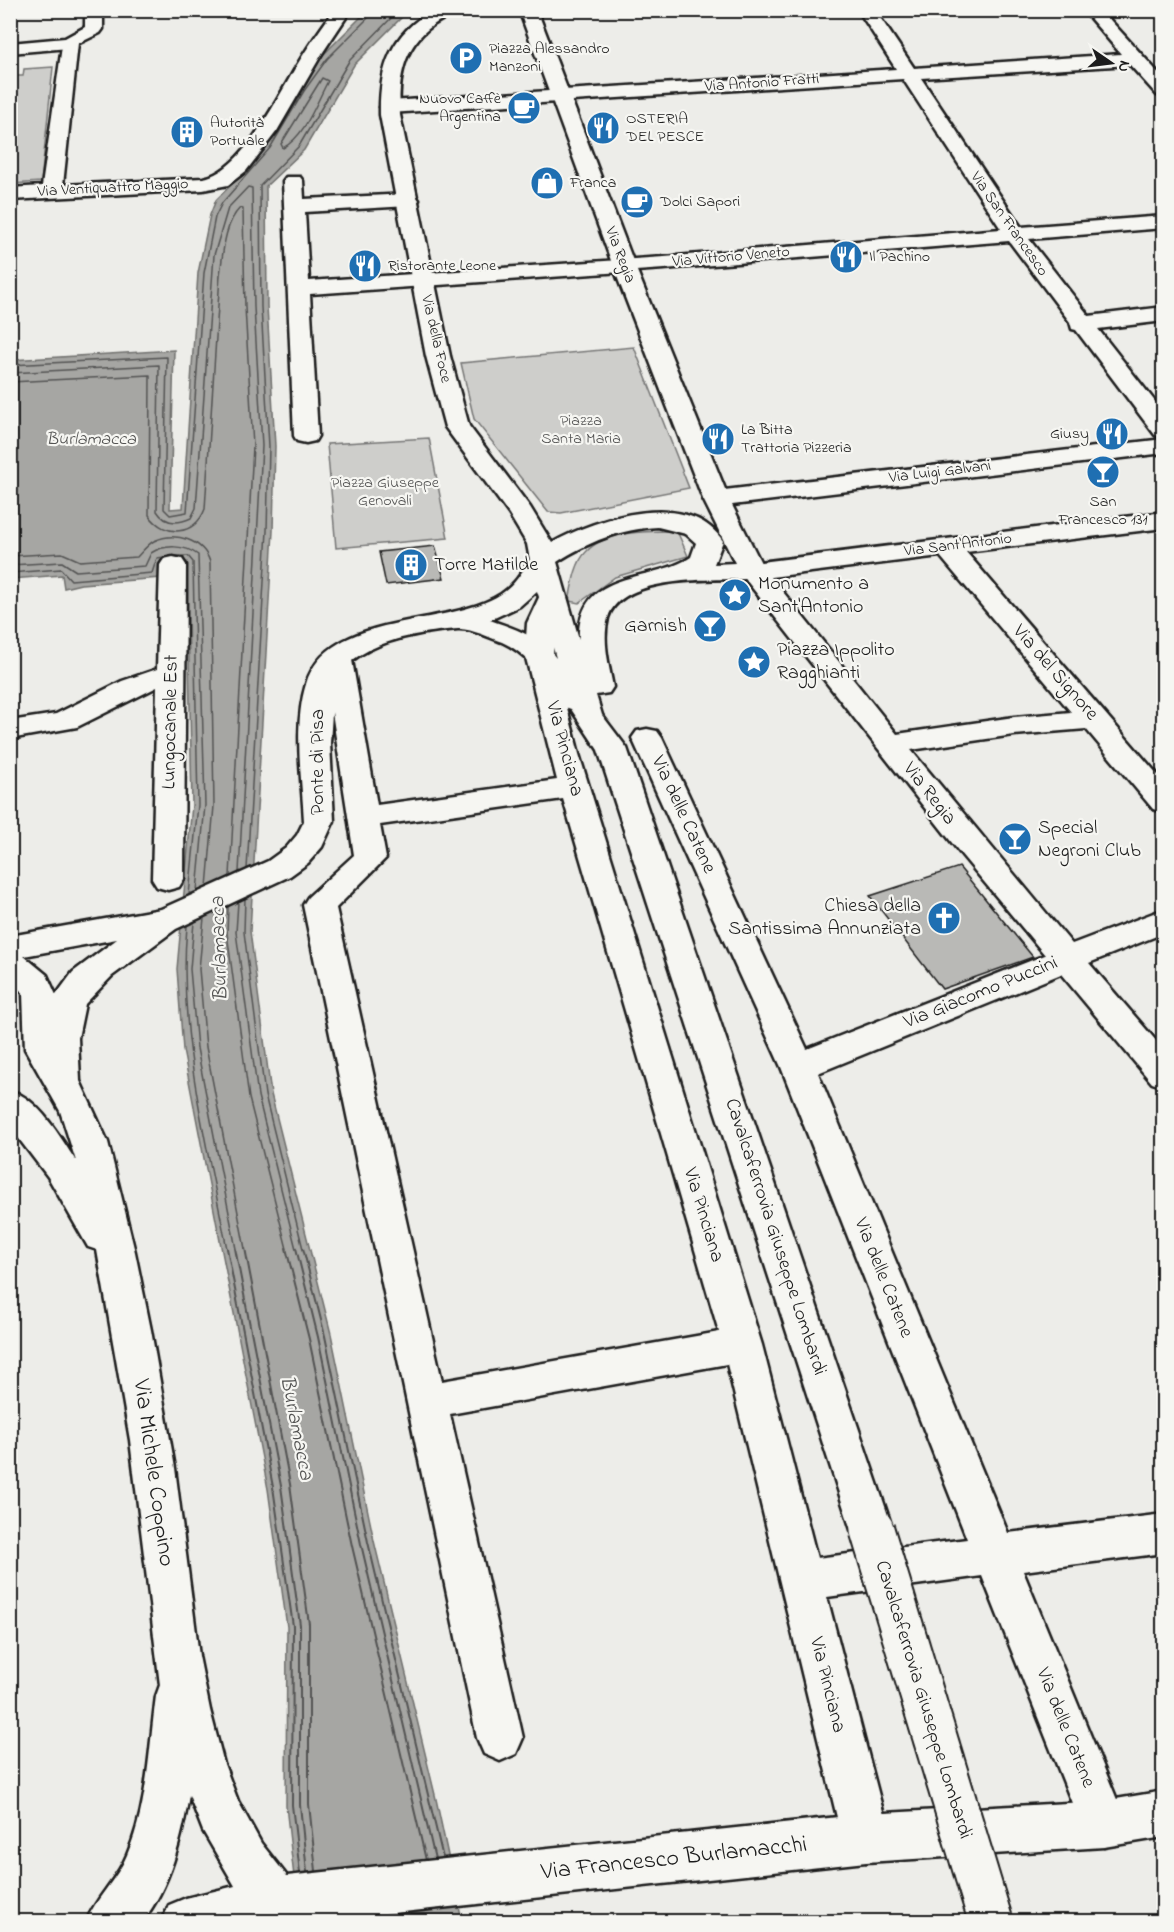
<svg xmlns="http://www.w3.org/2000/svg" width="1174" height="1932" viewBox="0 0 1174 1932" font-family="'Indie Flower',sans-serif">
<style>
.green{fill:#cececb;stroke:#757574;stroke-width:1.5}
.water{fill:#a6a6a3;stroke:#6f6f6d;stroke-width:1.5}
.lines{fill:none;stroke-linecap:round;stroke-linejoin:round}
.shore-far1{stroke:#535352;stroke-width:1.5}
.shore{stroke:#535352;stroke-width:2}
.building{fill:#b9b9b6;stroke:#1c1c1c;stroke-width:1.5}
.street-casing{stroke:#1c1c1c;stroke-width:5}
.secondary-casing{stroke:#1c1c1c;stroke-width:5}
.street{fill:#f6f6f2;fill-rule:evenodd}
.secondary{fill:#f6f6f2;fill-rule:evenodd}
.secondary-bridge-casing{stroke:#1c1c1c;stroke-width:47;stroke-linecap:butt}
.secondary-bridge{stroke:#f6f6f2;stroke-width:43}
.labels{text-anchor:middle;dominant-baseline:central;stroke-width:4.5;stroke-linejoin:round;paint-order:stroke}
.far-poi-label{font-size:16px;fill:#1c1c1c;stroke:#f6f6f2;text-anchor:start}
.far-street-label{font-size:16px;fill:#1c1c1c;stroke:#f6f6f2}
.far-park-label{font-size:16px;fill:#515151;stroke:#f6f6f2}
.far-water-label{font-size:18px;font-style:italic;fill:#535352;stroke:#f6f6f2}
.poi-label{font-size:20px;fill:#1c1c1c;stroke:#f6f6f2;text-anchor:start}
.street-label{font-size:20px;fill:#1c1c1c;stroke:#f6f6f2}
.water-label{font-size:21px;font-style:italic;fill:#535352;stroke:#f6f6f2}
.near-street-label{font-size:24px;fill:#1c1c1c;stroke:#f6f6f2}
</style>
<rect width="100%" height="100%" fill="#edede9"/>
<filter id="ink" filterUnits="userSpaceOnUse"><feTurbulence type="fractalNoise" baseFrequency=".0167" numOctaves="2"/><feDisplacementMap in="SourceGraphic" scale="12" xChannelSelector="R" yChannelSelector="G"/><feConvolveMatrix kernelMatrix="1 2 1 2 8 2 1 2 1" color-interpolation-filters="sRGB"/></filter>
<g filter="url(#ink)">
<g class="green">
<path d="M53 67 41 182 11 184V76H23L24 69Z"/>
<path d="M634 347 689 488 561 513 548 512 474 419 461 363Z"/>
<path d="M429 438 448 538 336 548 327 444Z"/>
<path d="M677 531 688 556 615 577 579 603 569 601C572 586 575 563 586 552 606 530 650 531 677 531Z"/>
</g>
<path class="water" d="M367 11H408L354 65 304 150 266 186 267 306 275 446 273 531 250 931 271 1094 331 1334 374 1541 436 1799 462 1921H299L286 1806 287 1627 268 1489 183 1050 177 969 192 805 187 562H161V578L81 584 64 588 62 575 11 579V360L174 350 170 509 183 508 198 273 210 215 216 200 242 174 323 55Z"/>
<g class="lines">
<g class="shore-far1">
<path d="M322 78 328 81C316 103 306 135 283 148L281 144Z"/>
<path d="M10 365 167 357 164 509 170 515 187 512 204 273 215 217 222 203 270 148 304 91 327 59 369 17 370 10"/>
<path d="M10 373 159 365 157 511C165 524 178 524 191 518L196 508 214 255 228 208 248 187 252 188 254 307 262 446 239 872"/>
<path d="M10 382 150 375 149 515C165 538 195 536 205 509L220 275C223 254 224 224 240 208L243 209 245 307 253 446 230 876"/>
<path d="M10 556 62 553 80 561 137 557C142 552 148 544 154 541 176 531 203 540 210 562L214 806 207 887"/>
<path d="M174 556H188L193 562 198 805 189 895"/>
<path d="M10 565 62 562 76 571 145 566 151 553C165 544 185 545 198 555L205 805 197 891"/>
<path d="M10 573 61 569 71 580 152 573 157 558 172 556"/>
<path d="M247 869 267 531 269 446 261 307 260 186 299 146 349 61 399 10"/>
<path d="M245 898 244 932 265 1095 303 1249"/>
<path d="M238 902 236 932 258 1096 296 1249"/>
<path d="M228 906 227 933 249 1098 287 1249"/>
<path d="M204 918 199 969 206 1047 245 1249"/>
<path d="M194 922 190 969 197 1048 236 1249"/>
<path d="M187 926C177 1035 207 1143 227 1249"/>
</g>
<g class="shore">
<path d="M227 1248 273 1487 293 1626 292 1805 300 1873"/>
<path d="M235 1248 281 1486 300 1625V1805L307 1872"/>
<path d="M245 1248 290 1484 309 1624V1804L316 1871"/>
<path d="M286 1248 309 1339 352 1546 426 1860"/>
<path d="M296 1248 318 1337 361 1544 435 1859"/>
<path d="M303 1248 325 1336 368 1542 443 1858"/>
</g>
</g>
<g class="building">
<path d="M435 546 444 578 386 585 379 552Z"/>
<path d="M959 867 1033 957 942 989 870 896Z"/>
</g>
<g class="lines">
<g class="street-casing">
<g id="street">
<path d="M334 10H351L323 52 277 131 246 171 228 185 203 190 10 200V188L42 186 63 39H75L78 43 63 185 203 178C246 171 282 87 305 52 314 38 324 24 334 10Z"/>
<path d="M858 10H875L914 68 1121 54 1083 10H1101L1164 79V97L1157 95 1130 65 921 78 1021 227 1164 216V228L1029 239 1089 316 1164 307V321L1098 329 1164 413V437L1155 435 1076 330 1072 329 1070 322 1009 241 664 269 310 294 318 436 315 441 306 443 297 441 294 436 283 181 286 177H300L303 181 304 199 409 194 416 196 419 200 416 204 409 206 305 212 309 281 664 257 1001 229 903 79 390 113 380 107 390 101 896 69Z"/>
<path d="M1164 439V453L716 507 707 504 703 499 707 494 716 491Z"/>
<path d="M1164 512V528L966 552 1164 782V812L1153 809 1086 729 1014 735 911 750 1072 944 1164 909V933L1089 963 1164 1050V1087L1152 1083 1061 974 818 1073 1008 1533 1164 1514V1553L1023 1571 1127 1824 1121 1841 1104 1847 1087 1841 982 1576 827 1597 890 1838 883 1855 866 1862 849 1855 842 1838 727 1364 450 1414 523 1738 516 1754 500 1761 484 1754 477 1738 303 905 308 897 354 855 324 660 328 654 338 651 348 654 352 660 377 805 557 780 525 654 527 623 542 591 552 589 562 591 565 597 555 623 553 654 579 754 762 1345 817 1558 967 1539 781 1067 632 738 637 731 647 729 657 731 662 738 807 1049 1045 955 960 853 739 571 743 565 752 563ZM940 556 1071 712 1014 717 897 734 771 577ZM563 799 719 1332 442 1381 336 908 386 858 380 825Z"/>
<path d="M173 557 182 559 186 565 184 879 179 887 168 890 157 887 152 879 157 687 77 727 10 739V721L56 714 122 681 157 669 160 565 164 559Z"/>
</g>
</g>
<g class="secondary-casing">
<g id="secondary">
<path d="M85 10H103V29L100 33 69 48 10 53V43L65 38 85 27Z"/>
<path d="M433 10H455C449 18 439 20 432 26 402 48 398 81 400 115L450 356 469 426 530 507 552 543C597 518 687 488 723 541L714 564 735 563 703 499 613 266 519 10H537L635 266 729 499 765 571 761 577 752 579C716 580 621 574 608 618 602 641 609 665 613 687L609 693 596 695 602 715 627 748 893 1530 887 1544 872 1549 857 1544 851 1530 598 750 571 709 565 707C547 683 531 655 502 642 491 638 470 628 458 629 419 632 351 643 334 684L330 743 334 821 322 847 308 863 290 876 176 929 112 976 85 1004 78 1038 80 1081 108 1142 135 1252 151 1330 175 1468 199 1656 210 1710 224 1764 238 1801 261 1843 287 1876 866 1814 1104 1801 1164 1791V1837L1104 1847 866 1862 310 1922H162L169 1905 186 1898 235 1886 203 1831 189 1795C182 1838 170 1887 142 1922H86C96 1897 117 1880 127 1855 148 1806 149 1748 156 1696L160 1685 130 1440 97 1250 88 1247 48 1177 10 1127V1090C39 1099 60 1137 76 1161L60 1111 25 1049 23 993 10 980V936L161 909 268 861 286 848 297 835 304 821C302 778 293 726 306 684 328 610 447 629 501 594 515 585 521 573 530 560L527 544 509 514 445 427 426 356 380 115C379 69 390 34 433 10ZM658 527 686 534 696 543 691 557C650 584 578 567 579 639L557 562C588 542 620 529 658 527ZM537 591 539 597 556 658C540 636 515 629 490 620L520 606ZM117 939 73 972 56 995 47 975 24 956Z"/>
</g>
</g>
<use href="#street" class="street"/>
<use href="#secondary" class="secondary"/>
<g class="secondary-bridge-casing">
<path id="secondary-bridge" d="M872 1530 991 1922"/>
</g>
<use href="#secondary-bridge" class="secondary-bridge"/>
</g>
</g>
<defs>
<g id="parking-disc" transform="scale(1.725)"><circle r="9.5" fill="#1f6fb2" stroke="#f6f6f2"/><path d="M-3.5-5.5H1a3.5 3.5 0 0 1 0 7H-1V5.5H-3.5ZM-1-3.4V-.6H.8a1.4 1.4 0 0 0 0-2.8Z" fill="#fff"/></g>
<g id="cafe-disc" transform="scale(1.725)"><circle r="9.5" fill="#1f6fb2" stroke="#f6f6f2"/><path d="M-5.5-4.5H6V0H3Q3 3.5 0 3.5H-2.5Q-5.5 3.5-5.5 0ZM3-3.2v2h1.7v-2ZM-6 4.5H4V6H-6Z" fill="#fff"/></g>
<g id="restaurant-disc" transform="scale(1.725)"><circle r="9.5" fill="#1f6fb2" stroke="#f6f6f2"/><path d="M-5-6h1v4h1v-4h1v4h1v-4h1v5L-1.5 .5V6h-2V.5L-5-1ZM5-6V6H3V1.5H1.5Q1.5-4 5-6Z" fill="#fff"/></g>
<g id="building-disc" transform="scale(1.725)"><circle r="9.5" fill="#1f6fb2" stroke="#f6f6f2"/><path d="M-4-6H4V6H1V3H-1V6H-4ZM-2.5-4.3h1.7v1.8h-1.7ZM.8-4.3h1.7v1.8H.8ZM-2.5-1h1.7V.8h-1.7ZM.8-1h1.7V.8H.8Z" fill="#fff"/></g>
<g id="shop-disc" transform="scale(1.725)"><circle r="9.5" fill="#1f6fb2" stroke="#f6f6f2"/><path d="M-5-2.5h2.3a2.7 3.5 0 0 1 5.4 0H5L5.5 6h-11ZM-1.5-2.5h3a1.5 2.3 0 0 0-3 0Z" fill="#fff"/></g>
<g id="bar-disc" transform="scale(1.725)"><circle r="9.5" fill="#1f6fb2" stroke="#f6f6f2"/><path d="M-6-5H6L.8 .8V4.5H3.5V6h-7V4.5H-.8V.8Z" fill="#fff"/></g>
<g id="sight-disc" transform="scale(1.725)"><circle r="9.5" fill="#1f6fb2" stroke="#f6f6f2"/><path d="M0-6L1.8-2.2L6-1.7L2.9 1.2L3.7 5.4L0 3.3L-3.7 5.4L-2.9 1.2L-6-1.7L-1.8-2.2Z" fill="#fff"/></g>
<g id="church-disc" transform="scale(1.725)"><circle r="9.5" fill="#1f6fb2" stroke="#f6f6f2"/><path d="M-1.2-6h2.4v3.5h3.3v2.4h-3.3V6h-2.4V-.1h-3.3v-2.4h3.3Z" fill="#fff"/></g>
</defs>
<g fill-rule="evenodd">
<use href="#parking-disc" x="466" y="58"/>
<use href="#cafe-disc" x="524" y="108"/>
<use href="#restaurant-disc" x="603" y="128"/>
<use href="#building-disc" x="187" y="132"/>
<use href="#shop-disc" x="547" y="183"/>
<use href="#cafe-disc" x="637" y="202"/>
<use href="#restaurant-disc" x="846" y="257"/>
<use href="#restaurant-disc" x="365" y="266"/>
<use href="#restaurant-disc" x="1112" y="434"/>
<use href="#restaurant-disc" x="718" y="439"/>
<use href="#bar-disc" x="1103" y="472"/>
<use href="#building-disc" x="411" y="565"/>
<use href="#sight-disc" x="735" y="595"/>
<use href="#bar-disc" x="710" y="626"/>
<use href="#sight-disc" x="754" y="662"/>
<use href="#bar-disc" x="1015" y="839"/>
<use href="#church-disc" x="944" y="918"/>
</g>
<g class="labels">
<g class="far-poi-label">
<text x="489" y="49">Piazza Alessandro<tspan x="489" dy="18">Manzoni</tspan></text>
<text x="501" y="99" text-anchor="end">Nuovo Caffè<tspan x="501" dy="18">Argentina</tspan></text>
<text x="626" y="119">OSTERIA<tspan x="626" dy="18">DEL PESCE</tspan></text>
<text x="210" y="123">Autorità<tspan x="210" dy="18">Portuale</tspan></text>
<text x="570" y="183">Franca</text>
<text x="660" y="202">Dolci Sapori</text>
<text x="869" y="257">Il Pachino</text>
<text x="388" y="266">Ristorante Leone</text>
<text x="741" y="430">La Bitta<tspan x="741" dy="18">Trattoria Pizzeria</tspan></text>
<text x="1089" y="434" text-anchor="end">Giusy</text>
<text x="1103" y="502" text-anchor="middle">San<tspan x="1103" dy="18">Francesco 131</tspan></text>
</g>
<g class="far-street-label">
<text transform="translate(762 83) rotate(-4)">Via Antonio Fratti</text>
<text transform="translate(113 188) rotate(-3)">Via Ventiquattro Maggio</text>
<text transform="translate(1009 224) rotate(55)">Via San Francesco</text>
<text transform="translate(620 255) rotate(69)">Via Regia</text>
<text transform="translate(731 257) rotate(-5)">Via Vittorio Veneto</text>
<text transform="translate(436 339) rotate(77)">Via della Foce</text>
<text transform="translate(940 472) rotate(-7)">Via Luigi Galvani</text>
<text transform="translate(958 545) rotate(-7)">Via Sant'Antonio</text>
</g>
<g class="far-park-label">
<text x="581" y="421">Piazza<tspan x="581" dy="18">Santa Maria</tspan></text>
<text x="385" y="483">Piazza Giuseppe<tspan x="385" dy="18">Genovali</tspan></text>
</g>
<g class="far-water-label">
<text x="91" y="440">Burlamacca</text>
</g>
<g class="poi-label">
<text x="434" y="565">Torre Matilde</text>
<text x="758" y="584">Monumento a<tspan x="758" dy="23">Sant'Antonio</tspan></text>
<text x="687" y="626" text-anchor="end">Garnish</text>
<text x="777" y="650">Piazza Ippolito<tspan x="777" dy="23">Ragghianti</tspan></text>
<text x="1038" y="828">Special<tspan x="1038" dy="23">Negroni Club</tspan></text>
<text x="921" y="906" text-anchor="end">Chiesa della<tspan x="921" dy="23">Santissima Annunziata</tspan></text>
</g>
<g class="street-label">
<text transform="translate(1055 673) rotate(49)">Via del Signore</text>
<text transform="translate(171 722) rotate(-89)">Lungocanale Est</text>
<text transform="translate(564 749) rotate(75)">Via Pinciana</text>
<text transform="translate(318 762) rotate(-90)">Ponte di Pisa</text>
<text transform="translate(929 794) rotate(52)">Via Regia</text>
<text transform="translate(683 815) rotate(65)">Via delle Catene</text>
<text transform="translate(981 993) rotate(-22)">Via Giacomo Puccini</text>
<text transform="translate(703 1215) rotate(73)">Via Pinciana</text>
<text transform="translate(775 1237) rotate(72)">Cavalcaferrovia Giuseppe Lombardi</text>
<text transform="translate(883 1278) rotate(68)">Via delle Catene</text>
<text transform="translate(827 1685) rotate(76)">Via Pinciana</text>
<text transform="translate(923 1700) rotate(73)">Cavalcaferrovia Giuseppe Lombardi</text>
<text transform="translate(1065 1728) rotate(68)">Via delle Catene</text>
</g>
<g class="water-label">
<text transform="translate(220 949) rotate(-92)">Burlamacca</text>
<text transform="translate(296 1428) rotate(79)">Burlamacca</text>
</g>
<g class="near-street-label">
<text transform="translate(153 1473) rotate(82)">Via Michele Coppino</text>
<text transform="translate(674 1859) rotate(-6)">Via Francesco Burlamacchi</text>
</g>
</g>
<rect width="1174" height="1932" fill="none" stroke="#f6f6f2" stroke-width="36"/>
<rect x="18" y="18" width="1138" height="1896" fill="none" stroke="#1c1c1c" stroke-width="2" filter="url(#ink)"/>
<g transform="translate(1111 63) rotate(104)" stroke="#f6f6f2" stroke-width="4.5" paint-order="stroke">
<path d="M0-4.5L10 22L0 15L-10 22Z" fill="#1c1c1c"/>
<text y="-9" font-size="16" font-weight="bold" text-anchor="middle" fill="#1c1c1c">N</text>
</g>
</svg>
